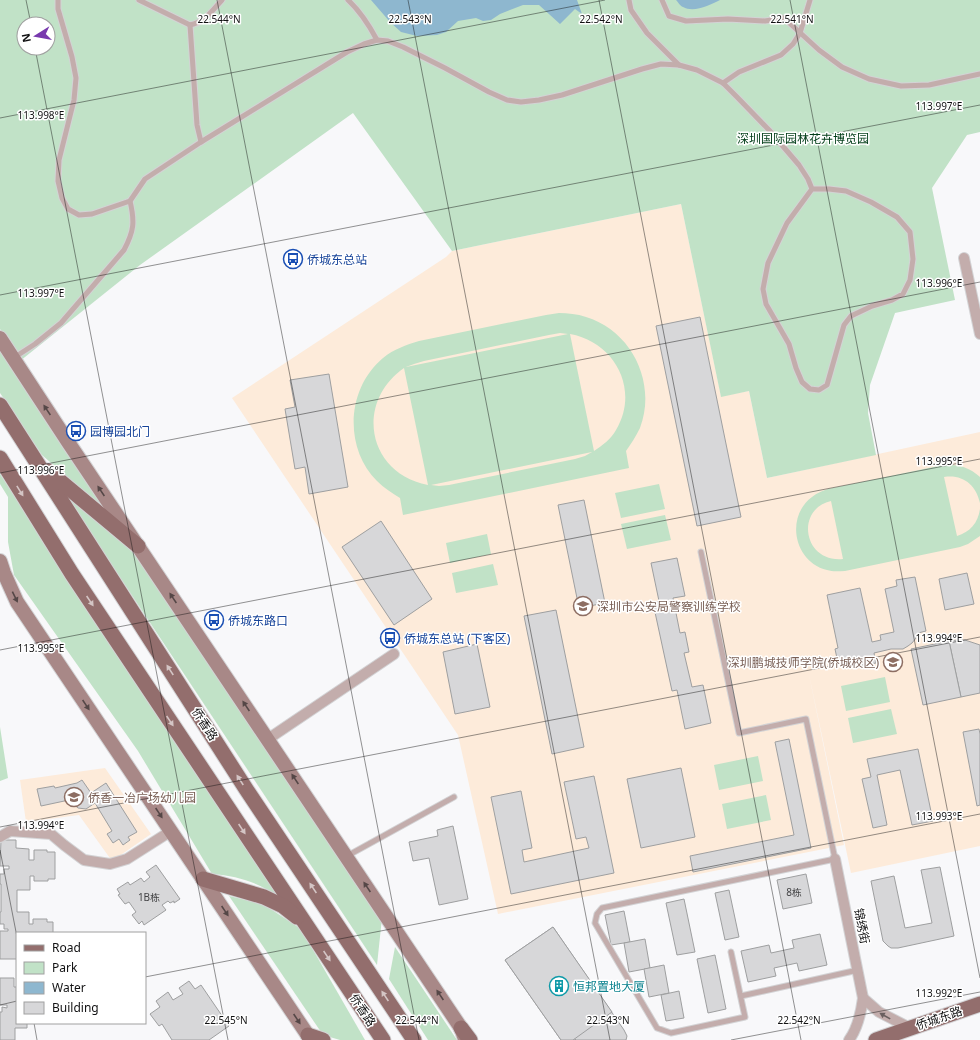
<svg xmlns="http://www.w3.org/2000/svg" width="980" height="1040" viewBox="0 0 980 1040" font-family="'Noto Sans','Noto Sans SC',sans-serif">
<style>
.education{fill:#fdebda}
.green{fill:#c1e2c7;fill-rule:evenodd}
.water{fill:#8eb7cf}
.building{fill:#d7d7d9;stroke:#9e9fa0}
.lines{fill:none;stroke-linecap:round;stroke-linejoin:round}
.lane-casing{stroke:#d3d3d5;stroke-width:7}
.street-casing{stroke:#d3d3d5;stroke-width:12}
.secondary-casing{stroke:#d3d3d5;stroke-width:16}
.primary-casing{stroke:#d3d3d5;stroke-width:17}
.lane{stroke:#c3adac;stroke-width:5}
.street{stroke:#c3adac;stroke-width:10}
.secondary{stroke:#a88887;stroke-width:14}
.primary{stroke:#936e6d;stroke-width:15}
.oneway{fill:#554747}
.oneway2{fill:#d4c5c5}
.oneway3{fill:#6a5f5f}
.ticks{fill:none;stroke:#111112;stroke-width:1;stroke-opacity:0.45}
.labels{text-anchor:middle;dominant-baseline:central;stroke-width:3;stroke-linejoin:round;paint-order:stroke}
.number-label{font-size:10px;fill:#424244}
.park-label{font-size:12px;fill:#003c17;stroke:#fff}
.transit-label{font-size:12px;fill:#164399;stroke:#fff;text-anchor:start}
.education-label{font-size:12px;fill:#785e54;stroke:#fff;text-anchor:start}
.street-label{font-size:12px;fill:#111112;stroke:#fff}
.culture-label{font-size:12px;fill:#0d838f;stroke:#fff;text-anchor:start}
.ticks-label{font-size:10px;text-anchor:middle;fill:#111112;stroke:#fff;stroke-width:3;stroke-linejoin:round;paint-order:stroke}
</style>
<rect width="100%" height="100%" fill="#f8f8fa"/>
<g class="education">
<path d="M681 204 721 396 749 391 767 478 980 432V846L851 873 808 670 844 845 498 914 458 735 232 398 446 257 452 251Z"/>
<path d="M105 768 151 834 112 861 79 815 26 822 20 780Z"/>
</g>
<g class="green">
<path d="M0 0H980V132L967 135 932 188 955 300 895 313 870 385 868 413 876 455 767 478 749 391 721 397 681 204 452 251 353 113 140 265 20 361 0 329ZM24 24H48V48H24Z"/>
<path d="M559 313C568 313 577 314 586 317 632 331 657 383 640 428 636 436 631 444 626 451L629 468 403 515 400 498C392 493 384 488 377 481 344 448 346 389 383 358 394 349 406 345 419 341L546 315ZM560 333 568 334 406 367 414 364 424 361 549 335ZM570 334C615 342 640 390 616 430 611 439 603 445 594 451ZM404 368 428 485C368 474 354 403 404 368ZM592 452 585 456 575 459 449 485 439 486 431 485Z"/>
<path d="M0 341 103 501 99 505 42 455 0 393Z"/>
<path d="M943 465C957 464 969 467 980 477V503C976 485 963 474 944 477L957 536C970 532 978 523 980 509V536L968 544 960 547 845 571C839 571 833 572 827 570 794 562 785 517 812 497 817 493 822 491 828 489ZM831 501 843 559C803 563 795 509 831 501Z"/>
<path d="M0 474 279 897C257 882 238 876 212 874L138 751 14 575 8 542V497L0 484Z"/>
<path d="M659 484 665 509 621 518 615 493Z"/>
<path d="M66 496 141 550 382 918 377 965Z"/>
<path d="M665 515 671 540 627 549 621 524Z"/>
<path d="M487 534 491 554 450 563 446 543Z"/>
<path d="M493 564 498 585 456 593 452 573Z"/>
<path d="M885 677 890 702 846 711 841 686Z"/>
<path d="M891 709 897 734 853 743 848 718Z"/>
<path d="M0 727 8 778 0 781Z"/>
<path d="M758 756 763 781 719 790 714 765Z"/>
<path d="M766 795 771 820 727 829 722 804Z"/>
<path d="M229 896 263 904 301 929 365 1040H340L323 1035Z"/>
<path d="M395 947 457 1040H428L389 979Z"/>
</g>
<g class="water">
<path d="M371 0H577L582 14 575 9 560 24 539 5H523L500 14 491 20 483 21 476 18 458 21 446 32 437 35 417 36 401 32 390 22Z"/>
<path d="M676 0H720C710 5 694 13 683 7 680 6 678 2 676 0Z"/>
</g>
<g class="building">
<path d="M700 317 741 517 697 526 656 326Z"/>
<path d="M329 374 348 487 309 494 305 467 295 469 285 409 295 407 290 380Z"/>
<path d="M584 500 605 603 579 608 558 505Z"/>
<path d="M381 521 432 599 394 625 342 547Z"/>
<path d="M677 558 685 596 673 598 680 633 685 632 689 652 684 653 692 687 703 685 711 723 685 729 677 690 672 691 653 603 659 601 651 563Z"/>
<path d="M967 573 974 604 945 610 939 579Z"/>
<path d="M915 577 926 631 918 633 916 638 912 643 908 646 903 649H891L874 653 876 663 859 666 857 659 838 663 835 649 838 648 827 595 860 588 872 642 881 640 880 635 894 632 885 589 897 586 896 580Z"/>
<path d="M556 610 584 747 552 754 524 616Z"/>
<path d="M957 640H965L980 645V693L961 697 949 641Z"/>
<path d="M949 641 961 697 923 705 911 649Z"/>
<path d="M477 644 490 707 455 714 443 652Z"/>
<path d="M979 729 980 734V805L977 806 963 732Z"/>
<path d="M789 739 811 848 693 872 690 856 794 835 775 742Z"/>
<path d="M918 749 933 821 912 825 900 770 877 775 887 825 873 828 862 779 871 777 867 759Z"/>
<path d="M681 768 695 837 641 848 627 779Z"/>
<path d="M594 776 614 873 511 894 491 797 521 791 532 848 522 850 524 862 589 848 586 837 576 839 564 782Z"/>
<path d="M82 780 91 793 106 783 137 832 128 837 130 840 123 845 119 839 113 843 107 834 112 831 95 803 86 809 78 808 69 800 41 806 37 789 54 786 55 788 77 783Z"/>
<path d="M453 826 468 899 439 905 429 858 413 861 409 842 438 836 437 830Z"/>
<path d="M1 840H16V848L29 849V860H34V850H47V852H55V879H48V881H34V876H30V890H17V912H29V924H33V919H47V922H53V933H17V959H0V931H8V929H4V924H0V912H1V884H0V874H4V869H9V866H0Z"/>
<path d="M156 865 180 899 174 903V901L170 903 168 901 162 905 166 910 144 925 142 921 139 924 132 915 136 912 129 902 125 904 118 895 120 894 117 889 128 882 130 885 141 878 144 882 150 877 146 872Z"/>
<path d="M940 867 954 936 898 948H891L888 946 883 941 871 881 894 876 905 928 932 923 921 870Z"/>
<path d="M806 874 812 903 783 909 777 880Z"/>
<path d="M729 890 739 937 725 940 715 893Z"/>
<path d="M684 899 695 952 677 955 666 903Z"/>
<path d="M624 911 630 942 611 945 605 915Z"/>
<path d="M553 927 624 1030 627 1036 626 1040H576L575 1039 573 1040H561L505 960Z"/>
<path d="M553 927 612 1012 573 1040H561L505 960Z"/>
<path d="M820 934 827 965 799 971 797 963 774 968 776 976 748 982 741 951 769 945 771 953 794 948 792 940Z"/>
<path d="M645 939 650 968 629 972 624 943Z"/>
<path d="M715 955 726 1009 708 1013 697 959Z"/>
<path d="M664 965 669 993 649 997 644 969Z"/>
<path d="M0 978H14V987H17V1023H27V1028H15V1040H0V1012H2V1007L7 1008V1005H0Z"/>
<path d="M189 981 195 989 201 985 229 1026 209 1040H172L162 1024 159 1026 150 1014 160 1007 156 1001 168 992 173 1000 183 994 179 988Z"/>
<path d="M679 991 684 1018 666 1021 661 995Z"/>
</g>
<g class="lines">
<g class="lane-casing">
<g id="lane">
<path d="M58 0V9L72 57 76 78 74 100 59 160 58 181 62 198 68 209 79 215 92 214 130 201"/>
<path d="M139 0 190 25C205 22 212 11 222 0"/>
<path d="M348 0C361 12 369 25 377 40"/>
<path d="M629 0 631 10 647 33 679 65"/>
<path d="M662 0 669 16 686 21 728 19 765 21 784 18 819 50 842 67 869 79 901 86 929 85 980 74"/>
<path d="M190 25 197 125 201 142"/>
<path d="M723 83 739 72 781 55 793 44 800 33 810 0"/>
<path d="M15 357 35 344 61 323 124 250C134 231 135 222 130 201L145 179 201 142 347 52 364 44 377 40 388 41 403 47 445 68 489 92 507 100 521 102 539 100 562 95 642 69 661 64 679 65 697 70 723 83 737 97 769 130 799 165 808 179 812 189 787 223 768 263 763 289 766 304 789 344 796 368 802 382 810 389 819 390 827 385 844 325 851 316 872 306 892 300 903 294 910 280 913 259 910 232 897 217 871 202 846 191 829 189H812"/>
<path d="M701 552 739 733 806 719 835 859 602 908 597 914 595 923 657 1028 671 1033 745 1017 731 952"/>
<path d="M347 856 454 797"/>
<path d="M741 996 858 970"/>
</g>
</g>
<g class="street-casing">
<g id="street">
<path d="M964 258 980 334"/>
<path d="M268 739 394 654"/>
<path d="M0 837 10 831 51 834 64 845 84 860 110 864 127 859 171 831"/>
<path d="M835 859 863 998C861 1013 858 1028 849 1040"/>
<path d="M863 998 879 1012 910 1028"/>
</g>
</g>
<g class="secondary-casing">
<g id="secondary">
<path d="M0 338 68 442 461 1028 465 1039"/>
<path d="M0 561 4 573 17 602 311 1040"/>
</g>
</g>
<g class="primary-casing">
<g id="primary">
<path d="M0 405 246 789 414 1040"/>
<path d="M0 458 72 574 383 1040"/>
<path d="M48 471 138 546"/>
<path d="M203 879 264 897 283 906 297 917"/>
<path d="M461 1028 470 1040"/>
<path d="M308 1035 323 1040"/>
<path d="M876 1040 980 1004"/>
</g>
</g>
<use href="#lane" class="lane"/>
<use href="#street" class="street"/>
<use href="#secondary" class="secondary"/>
<use href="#primary" class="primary"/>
</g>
<defs><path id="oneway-solid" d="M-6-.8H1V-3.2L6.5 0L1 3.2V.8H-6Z"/></defs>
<g class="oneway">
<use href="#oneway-solid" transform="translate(47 410) rotate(-124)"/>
<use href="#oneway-solid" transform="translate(101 491) rotate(-124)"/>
<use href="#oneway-solid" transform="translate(15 597) rotate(64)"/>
<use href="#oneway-solid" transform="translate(173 598) rotate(-124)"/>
<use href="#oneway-solid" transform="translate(86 705) rotate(56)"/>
<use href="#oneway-solid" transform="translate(246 706) rotate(-124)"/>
<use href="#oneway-solid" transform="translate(295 779) rotate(-124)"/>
<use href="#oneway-solid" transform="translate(159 813) rotate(56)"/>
<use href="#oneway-solid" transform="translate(367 887) rotate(-124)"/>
<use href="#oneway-solid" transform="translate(225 911) rotate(56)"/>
<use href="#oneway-solid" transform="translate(440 995) rotate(-124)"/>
<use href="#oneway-solid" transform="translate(297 1019) rotate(56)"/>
</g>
<g class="oneway2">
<use href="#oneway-solid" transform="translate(20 491) rotate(58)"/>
<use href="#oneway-solid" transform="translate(90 601) rotate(56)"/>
<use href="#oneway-solid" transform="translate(170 670) rotate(-123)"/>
<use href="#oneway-solid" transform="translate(170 721) rotate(56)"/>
<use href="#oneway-solid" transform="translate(240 780) rotate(-123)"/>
<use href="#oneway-solid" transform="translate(242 829) rotate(56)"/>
<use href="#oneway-solid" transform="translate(313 888) rotate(-124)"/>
<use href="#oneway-solid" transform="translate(327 956) rotate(56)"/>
<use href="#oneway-solid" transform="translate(385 996) rotate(-124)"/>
</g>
<use class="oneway3" href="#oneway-solid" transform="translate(885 1016) rotate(-151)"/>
<path class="ticks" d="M26 0 31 24M217 0 419 1040M408 0 610 1040M599 0 801 1040M790 0 980 978M35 48 228 1040M0 118 605 0M0 295 980 105M0 473 980 282M0 650 980 459M0 827 980 637M0 850 17 937M145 977 980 814M0 1005 17 1001M34 1023 37 1040M731 1040 980 992"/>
<defs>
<g id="bus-ring" transform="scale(1)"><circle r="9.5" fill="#fff" stroke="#1a4fb4" stroke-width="1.5"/><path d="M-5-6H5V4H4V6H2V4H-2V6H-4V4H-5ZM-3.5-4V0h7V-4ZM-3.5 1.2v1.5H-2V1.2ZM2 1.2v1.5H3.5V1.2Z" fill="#1a4fb4"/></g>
<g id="school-ring" transform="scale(1)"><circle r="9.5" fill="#fff" stroke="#8d6e63" stroke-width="1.5"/><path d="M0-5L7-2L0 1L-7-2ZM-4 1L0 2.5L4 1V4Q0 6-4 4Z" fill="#8d6e63"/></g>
<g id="building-ring" transform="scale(1)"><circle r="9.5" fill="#fff" stroke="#0f9aa8" stroke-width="1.5"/><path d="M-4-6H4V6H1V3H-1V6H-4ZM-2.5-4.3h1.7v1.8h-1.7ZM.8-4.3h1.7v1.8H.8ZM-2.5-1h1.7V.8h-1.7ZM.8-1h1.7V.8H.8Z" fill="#0f9aa8"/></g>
</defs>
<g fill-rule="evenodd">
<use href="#bus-ring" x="293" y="259"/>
<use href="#bus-ring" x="76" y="431"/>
<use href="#school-ring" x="583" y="606"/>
<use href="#bus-ring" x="214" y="620"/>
<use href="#bus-ring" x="390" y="638"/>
<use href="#school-ring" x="893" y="662"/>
<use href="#school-ring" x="74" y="797"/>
<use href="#building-ring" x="559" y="986"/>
</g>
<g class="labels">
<g class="number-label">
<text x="794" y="892">8栋</text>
<text x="149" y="897">1B栋</text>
</g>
<g class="park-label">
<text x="803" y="138">深圳国际园林花卉博览园</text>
</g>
<g class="transit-label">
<text x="307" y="259">侨城东总站</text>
<text x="90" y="431">园博园北门</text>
<text x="228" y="620">侨城东路口</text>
<text x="404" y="638">侨城东总站 (下客区)</text>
</g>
<g class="education-label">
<text x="597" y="606">深圳市公安局警察训练学校</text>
<text x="879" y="662" text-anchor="end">深圳鹏城技师学院(侨城校区)</text>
<text x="88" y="797">侨香一冶广场幼儿园</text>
</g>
<g class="street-label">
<text transform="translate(205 724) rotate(57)">侨香路</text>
<text transform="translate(862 926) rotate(79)">锦绣街</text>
<text transform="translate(363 1010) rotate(56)">侨香路</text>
<text transform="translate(939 1018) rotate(-19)">侨城东路</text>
</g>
<g class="culture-label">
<text x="573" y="986">恒邦置地大厦</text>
</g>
</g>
<g class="ticks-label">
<text x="219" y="23">22.544°N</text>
<text x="410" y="23">22.543°N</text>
<text x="601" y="23">22.542°N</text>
<text x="792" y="23">22.541°N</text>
<text x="939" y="110">113.997°E</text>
<text x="41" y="119">113.998°E</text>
<text x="939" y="287">113.996°E</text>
<text x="41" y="297">113.997°E</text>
<text x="939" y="465">113.995°E</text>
<text x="41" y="474">113.996°E</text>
<text x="939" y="642">113.994°E</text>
<text x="41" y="652">113.995°E</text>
<text x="939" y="820">113.993°E</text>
<text x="41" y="829">113.994°E</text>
<text x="939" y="997">113.992°E</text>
<text x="226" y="1024">22.545°N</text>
<text x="417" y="1024">22.544°N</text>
<text x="608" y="1024">22.543°N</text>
<text x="799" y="1024">22.542°N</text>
</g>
<rect x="16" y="932" width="130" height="92" fill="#ffffff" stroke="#a0a0a0"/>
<rect x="24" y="945" width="20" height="6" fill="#936e6d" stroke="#a0a0a0"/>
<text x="52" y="952" font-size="12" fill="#111112">Road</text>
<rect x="24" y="962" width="20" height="12" fill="#c1e2c7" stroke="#a0a0a0"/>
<text x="52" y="972" font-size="12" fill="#111112">Park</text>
<rect x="24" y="982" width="20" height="12" fill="#8eb7cf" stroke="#a0a0a0"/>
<text x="52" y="992" font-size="12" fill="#111112">Water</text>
<rect x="24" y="1002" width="20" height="12" fill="#d7d7d9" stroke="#a0a0a0"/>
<text x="52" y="1012" font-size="12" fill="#111112">Building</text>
<g transform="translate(36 36) rotate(259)"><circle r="19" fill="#ffffff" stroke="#a0a0a0"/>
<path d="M0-3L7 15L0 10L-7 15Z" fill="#7839ae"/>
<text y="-6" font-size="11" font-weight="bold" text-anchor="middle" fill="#111112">N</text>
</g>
</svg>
